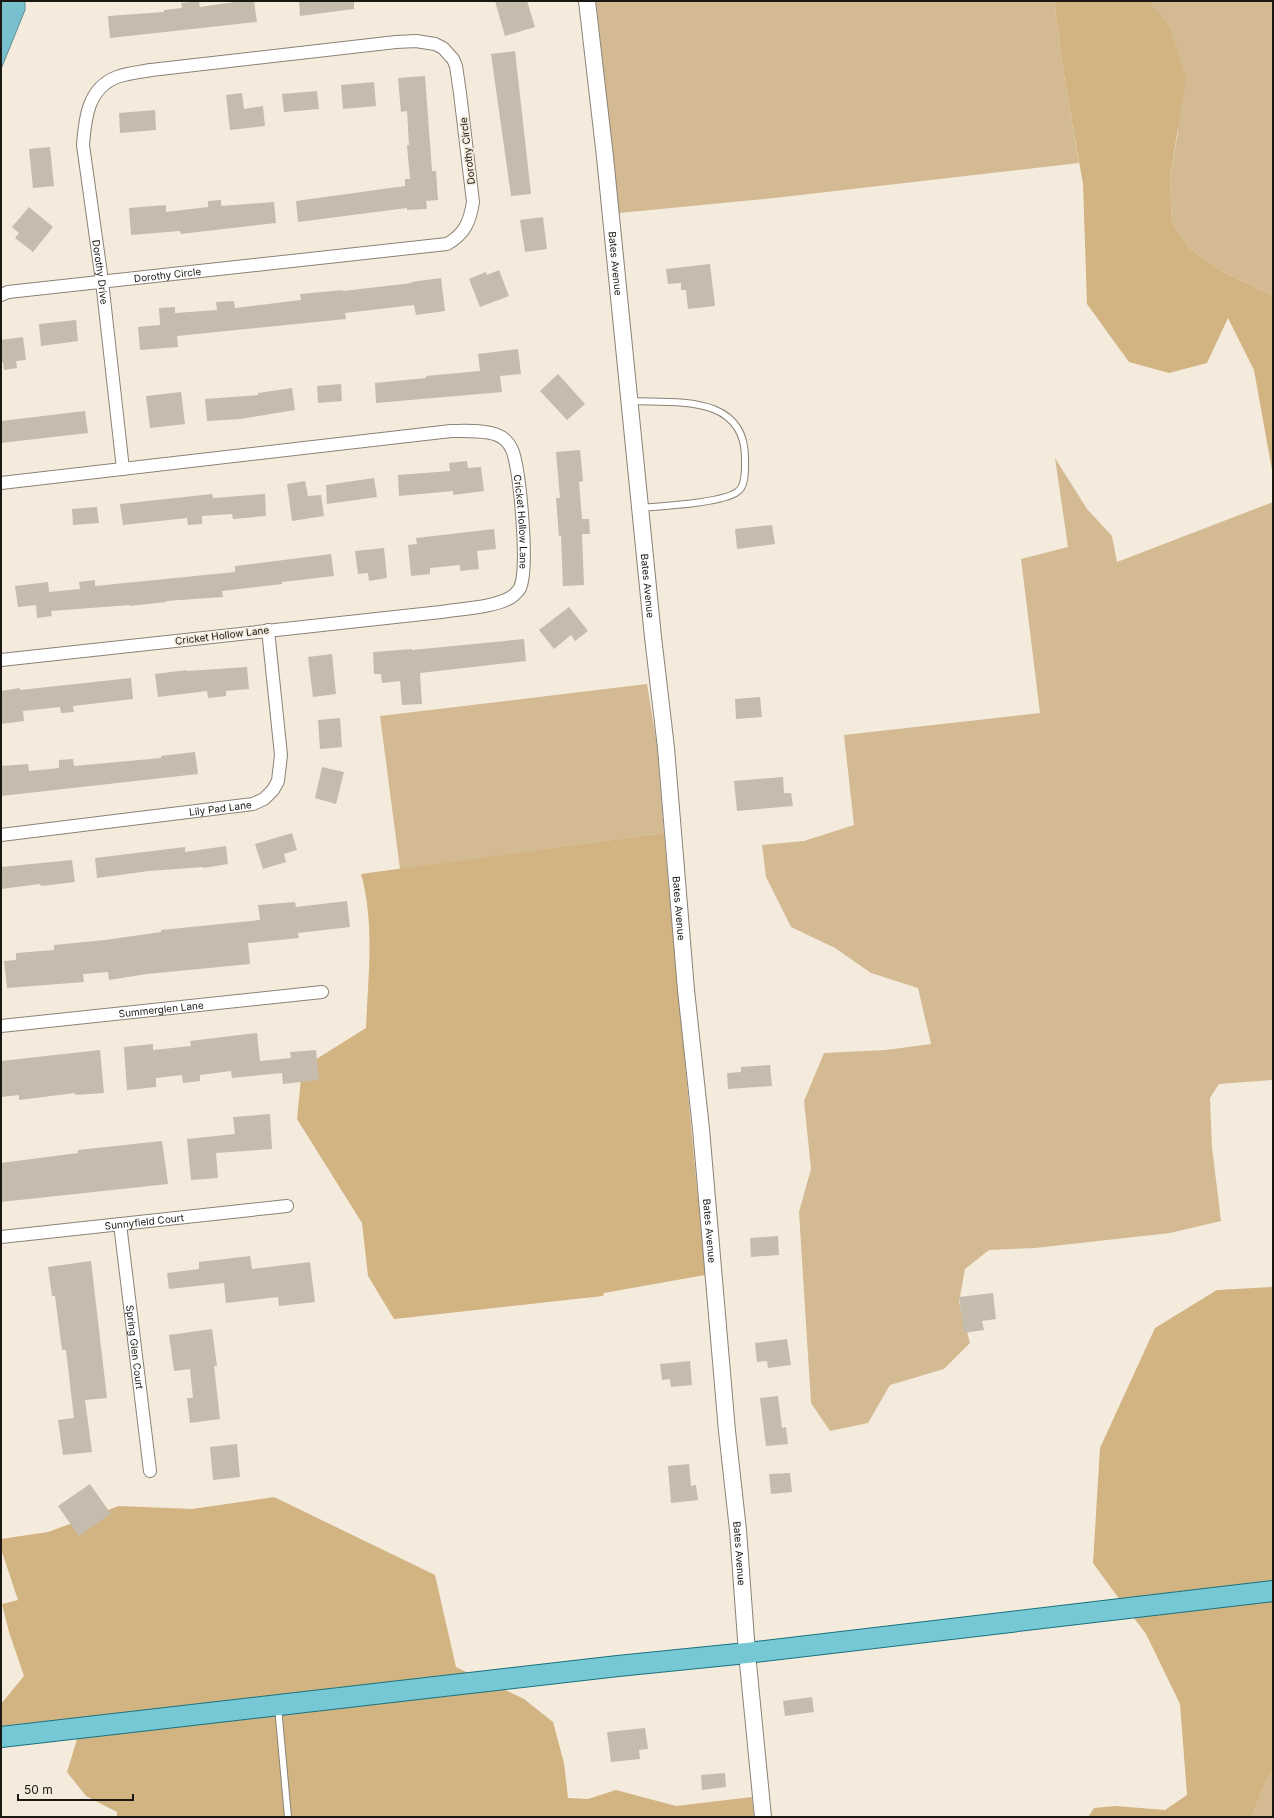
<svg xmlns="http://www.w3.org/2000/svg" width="1274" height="1818" viewBox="0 0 1274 1818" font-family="Inter,sans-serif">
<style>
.green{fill:#d3ba93}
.forest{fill:#d2b382}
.water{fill:#79c0ce;stroke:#5d8e96}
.building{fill:#c5bcae}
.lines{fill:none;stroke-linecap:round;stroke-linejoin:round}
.service-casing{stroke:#8b8276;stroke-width:8}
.minor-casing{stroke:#8b8276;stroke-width:14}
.tertiary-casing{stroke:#8b8276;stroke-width:18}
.primary-casing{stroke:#1a727e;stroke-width:22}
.service{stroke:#fff;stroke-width:6}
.minor{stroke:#fff;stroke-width:12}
.tertiary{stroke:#fff;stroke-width:16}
.primary{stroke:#76c8d4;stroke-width:20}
.labels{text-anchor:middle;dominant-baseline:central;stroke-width:3.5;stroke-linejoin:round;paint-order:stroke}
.street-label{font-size:10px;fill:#1b1813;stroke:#f4ebdd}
</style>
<rect width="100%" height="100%" fill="#f4ebdd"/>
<g class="green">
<path d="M596 1H1054L1065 82 1079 163 774 198 619 213Z"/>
<path d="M1154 1H1273V296L1220 270 1188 247 1172 223 1170 178 1178 131 1151 4Z"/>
<path d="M1055 458 1087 509 1112 536 1117 562 1273 502V1080L1219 1084 1210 1098 1212 1147 1221 1221 1170 1233 1035 1248 989 1250 965 1269 959 1302 970 1343 944 1369 890 1385 868 1423 830 1431 811 1403 799 1212 811 1169 804 1101 824 1053 886 1050 931 1044 918 988 871 973 835 948 791 927 766 877 762 845 804 841 854 825 844 735 1040 713 1021 559 1068 547Z"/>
<path d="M647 684 657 745 664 833 400 869 380 716Z"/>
<path d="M1273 1770V1817H1252L1266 1780Z"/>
</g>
<g class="forest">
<path d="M1054 1H1154L1151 4 1170 28 1186 78 1170 178 1172 223 1188 247 1220 270 1273 296V470H1272L1254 370 1228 318 1207 363 1169 373 1129 362 1087 304 1083 184 1065 82Z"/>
<path d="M664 833C676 981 692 1128 705 1275L604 1293 603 1296 394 1319 368 1276 362 1223 297 1119 302 1068 366 1028C368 976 375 924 361 874Z"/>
<path d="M1273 1287V1583L1120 1600 1093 1563 1100 1448 1155 1328 1217 1290Z"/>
<path d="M274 1497 435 1575 456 1667 472 1675 1 1726V1704L24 1676 9 1632 2 1604 18 1600 1 1549V1539L48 1532 119 1506 192 1509Z"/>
<path d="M1273 1598V1770L1266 1780 1252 1817H1088L1094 1808 1116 1806 1165 1810 1187 1795 1180 1704 1146 1634 1131 1614Z"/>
<path d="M499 1687 524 1699 553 1722 564 1763 568 1798 588 1799 616 1790 676 1806 752 1797 754 1817H117V1812L86 1796 67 1772 78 1736Z"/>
</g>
<path class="water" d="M1 1H25V10L1 69Z"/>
<g class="building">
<path d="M199 1 200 7 241 1H254L257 22 110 38 108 16 164 12V10L182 8 181 3Z"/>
<path d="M299 1H354V9L300 16Z"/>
<path d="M495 1H527L535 27 505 36Z"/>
<path d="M515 51 531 194 511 196 491 54Z"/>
<path d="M425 76 432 171H436L438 200 426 201 427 209 407 210V208L298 222 296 201 405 186V179H410L407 145H409L407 111 401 112 398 78Z"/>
<path d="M374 82 376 106 343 109 341 85Z"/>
<path d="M317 91 319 109 284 112 282 94Z"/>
<path d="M242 93 244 109 263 106 265 126 230 130 226 95Z"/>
<path d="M155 110 156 130 120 133 119 113Z"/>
<path d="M50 147 54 186 33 188 29 149Z"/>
<path d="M221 200V206L274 202 276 223 181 234 180 231 131 235 129 208 166 205V212L208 207V201Z"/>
<path d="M29 207 53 227 33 252 15 238 19 233 12 227Z"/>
<path d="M543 217 547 249 525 252 520 220Z"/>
<path d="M710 264 715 306 688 309 686 290H681V283L668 284 666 269Z"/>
<path d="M499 270 509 296 480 307 469 279 486 272 487 275Z"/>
<path d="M441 278 445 311 416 315 414 305 345 313 346 319 177 336 178 347 140 350 138 327 160 325 159 308 175 307V313L217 310 216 302 234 301 235 308 301 300 300 294 343 290V291L412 283 411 282Z"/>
<path d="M76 320 78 341 41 346 39 324Z"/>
<path d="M23 337 26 360 16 361 17 368 4 370 3 362 1 363V340Z"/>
<path d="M518 349 521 374 500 376 502 392 376 403 375 383 426 378V376L480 371 478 354Z"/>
<path d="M558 374 585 404 567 420 540 391Z"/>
<path d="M341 384 342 401 318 403 317 386Z"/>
<path d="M292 388 295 410 240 419 207 421 205 399 258 395V393Z"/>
<path d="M181 392 185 424 150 428 146 396Z"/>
<path d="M85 411 88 433 1 443V421Z"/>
<path d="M580 450 583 481 579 482 582 519H589L590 534H582L584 585 563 586 561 536H559L556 498H560L556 452Z"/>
<path d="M467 461 468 468 481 467 484 491 453 495V491L399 496 398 475 450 471 449 463Z"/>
<path d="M374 478 377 497 327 504 326 485Z"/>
<path d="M305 481 308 496 321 495 324 516 292 521 287 484Z"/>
<path d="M212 494 213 498 265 494 266 516 233 519 232 514 202 516V524L188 525 187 518 123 525 120 504Z"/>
<path d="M97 507 99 523 73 525 72 509Z"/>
<path d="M772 525 775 544 737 549 735 529Z"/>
<path d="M494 529 496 549 477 551 479 569 460 571V565L430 568V574L411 576 408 545 417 544 416 538Z"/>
<path d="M384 548 387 578 369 581 368 573 358 574 355 551Z"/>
<path d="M331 554 334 576 282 582V584L222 591 223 597 166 601V602L130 606V605L51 611 52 616 37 618 36 605 18 607 15 586 48 582 49 592 80 589 79 582 95 580V586L235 572V566Z"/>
<path d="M569 607 588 631 575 641 571 635 554 649 539 630Z"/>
<path d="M524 639 526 661 420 673 422 704 402 705 400 681 382 683 381 674H374L373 652 412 649V650Z"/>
<path d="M332 654 336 694 313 697 308 657Z"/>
<path d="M247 667 249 689 226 691V696L208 698 207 691 158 697 155 674 187 670V671Z"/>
<path d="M131 678 133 699 73 706 74 712 61 713 60 707 23 711 24 721 1 724V691L20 688V690Z"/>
<path d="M760 697 762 717 736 719 735 699Z"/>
<path d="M340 718 342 747 320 749 318 720Z"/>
<path d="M195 752 198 774 1 796V766L28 764 29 771 59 768V760L73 759 74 766 161 758V756Z"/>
<path d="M322 767 344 772 336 804 315 798Z"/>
<path d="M783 777 784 793H791L793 806 737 811 734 781Z"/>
<path d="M292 833 297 850 284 854 286 862 263 869 255 844Z"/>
<path d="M226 846 228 864 203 868V867L149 871 97 878 95 858 185 847V852Z"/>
<path d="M72 860 75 882 41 886 40 884 1 889V867Z"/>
<path d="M347 901 350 927 298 933 299 938 248 943 250 964 147 974 109 980 108 972 83 974 84 982 7 988 4 961 16 960V953L54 950V945L105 940 161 932V930L260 920 258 905 295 902 296 907Z"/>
<path d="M257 1033 260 1061 291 1058 290 1052 316 1050 319 1080 283 1084 282 1073 232 1078 231 1071 200 1075V1081L183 1083 182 1075 156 1078V1087L127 1090 124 1047 153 1044V1050L191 1046 190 1041Z"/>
<path d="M100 1050 104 1093 75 1095V1093L19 1100V1095L1 1097V1061Z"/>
<path d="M770 1065 772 1086 728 1089 727 1073 741 1072V1067Z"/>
<path d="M270 1114 272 1149 216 1153 218 1178 191 1180 187 1139 235 1134 233 1117Z"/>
<path d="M162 1141 168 1184 1 1202V1163L78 1153V1150Z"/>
<path d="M778 1236 779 1255 751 1257 750 1238Z"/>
<path d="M250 1256 252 1269 310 1262 315 1302 279 1306 278 1297 226 1303 224 1283 169 1289 167 1273 199 1269V1262Z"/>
<path d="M91 1261 107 1398 85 1400 92 1452 63 1455 58 1420 74 1418 66 1350H62L55 1296H52L48 1267Z"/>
<path d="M993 1293 996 1319 982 1321 984 1330 964 1333 959 1297Z"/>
<path d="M212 1329 217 1366H214L220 1419 190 1423 187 1398H193L190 1369 174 1371 169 1335Z"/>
<path d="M787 1339 791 1365 768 1368 767 1361 757 1362 755 1343Z"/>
<path d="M690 1361 692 1385 671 1387 670 1379 662 1380 660 1364Z"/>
<path d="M778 1396 782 1428 786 1427 788 1444 766 1446 760 1398Z"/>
<path d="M237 1444 240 1477 213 1480 210 1447Z"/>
<path d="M689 1464 691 1486 696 1485 698 1500 671 1503 668 1466Z"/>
<path d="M790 1473 792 1492 771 1494 769 1474Z"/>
<path d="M90 1484 111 1514 79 1536 58 1506Z"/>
<path d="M812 1697 814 1712 785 1716 783 1701Z"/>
<path d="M645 1728 648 1749 639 1750 640 1759 611 1762 607 1732Z"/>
<path d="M725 1773 726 1787 702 1790 701 1775Z"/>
</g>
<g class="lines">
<g class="service-casing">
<g id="service">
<path d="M631 401C677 403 747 394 745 461 745 469 746 487 737 492 722 503 662 506 641 508"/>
<path d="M278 1707 288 1817"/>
</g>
</g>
<g class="minor-casing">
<g id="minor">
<path id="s1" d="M1 295 8 292 447 244C465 234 470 221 473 202L460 93 456 66 453 59 443 48 435 44 416 41 396 42 151 70C140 72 128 73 117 77 88 88 85 118 83 145L102 281 123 469"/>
<path id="s2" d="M1 483 451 431C465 431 494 429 504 439 508 442 511 447 513 452 520 475 529 567 520 588 519 590 516 593 514 595 501 607 459 609 441 612L1 660"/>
<path id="s3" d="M1 835 253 804 264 799 273 790 278 781 281 755 268 630"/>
<path id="s4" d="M1 1026 322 992"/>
<path id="s5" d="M120 1224 150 1471"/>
<path id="s6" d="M1 1237 287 1206"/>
</g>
</g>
<g class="tertiary-casing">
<g id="tertiary">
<path id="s7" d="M587 1 605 157 653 637 666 748 686 990 701 1129 727 1431 738 1530 747 1653 763 1817"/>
</g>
</g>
<g class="primary-casing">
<path id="primary" d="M1 1737 618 1666 747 1653 1273 1591"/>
</g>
<use href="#service" class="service"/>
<use href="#minor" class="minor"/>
<use href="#tertiary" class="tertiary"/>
<use href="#primary" class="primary"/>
</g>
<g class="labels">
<g class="street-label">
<text transform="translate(467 151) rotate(-97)">Dorothy Circle</text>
<text stroke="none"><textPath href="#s7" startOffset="264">Bates Avenue</textPath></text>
<text stroke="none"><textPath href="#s1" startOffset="1199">Dorothy Drive</textPath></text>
<text stroke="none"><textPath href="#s1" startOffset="168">Dorothy Circle</textPath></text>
<text stroke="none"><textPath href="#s2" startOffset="594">Cricket Hollow Lane</textPath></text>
<text stroke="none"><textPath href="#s7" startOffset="588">Bates Avenue</textPath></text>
<text transform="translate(222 635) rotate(-7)">Cricket Hollow Lane</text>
<text stroke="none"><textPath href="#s3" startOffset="221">Lily Pad Lane</textPath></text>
<text stroke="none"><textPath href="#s7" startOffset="912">Bates Avenue</textPath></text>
<text stroke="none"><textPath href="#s4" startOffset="161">Summerglen Lane</textPath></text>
<text stroke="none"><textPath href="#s6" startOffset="144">Sunnyfield Court</textPath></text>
<text stroke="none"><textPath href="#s7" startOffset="1236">Bates Avenue</textPath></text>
<text stroke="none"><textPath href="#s5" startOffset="124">Spring Glen Court</textPath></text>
<text stroke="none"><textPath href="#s7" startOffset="1560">Bates Avenue</textPath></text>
</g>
</g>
<rect width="1274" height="1818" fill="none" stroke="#1b1813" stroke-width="4"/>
<path d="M18 1794v6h115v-6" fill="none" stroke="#1b1813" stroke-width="2"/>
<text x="24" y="1794" font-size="12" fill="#1b1813" stroke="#f4ebdd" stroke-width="3" paint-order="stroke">50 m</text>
</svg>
